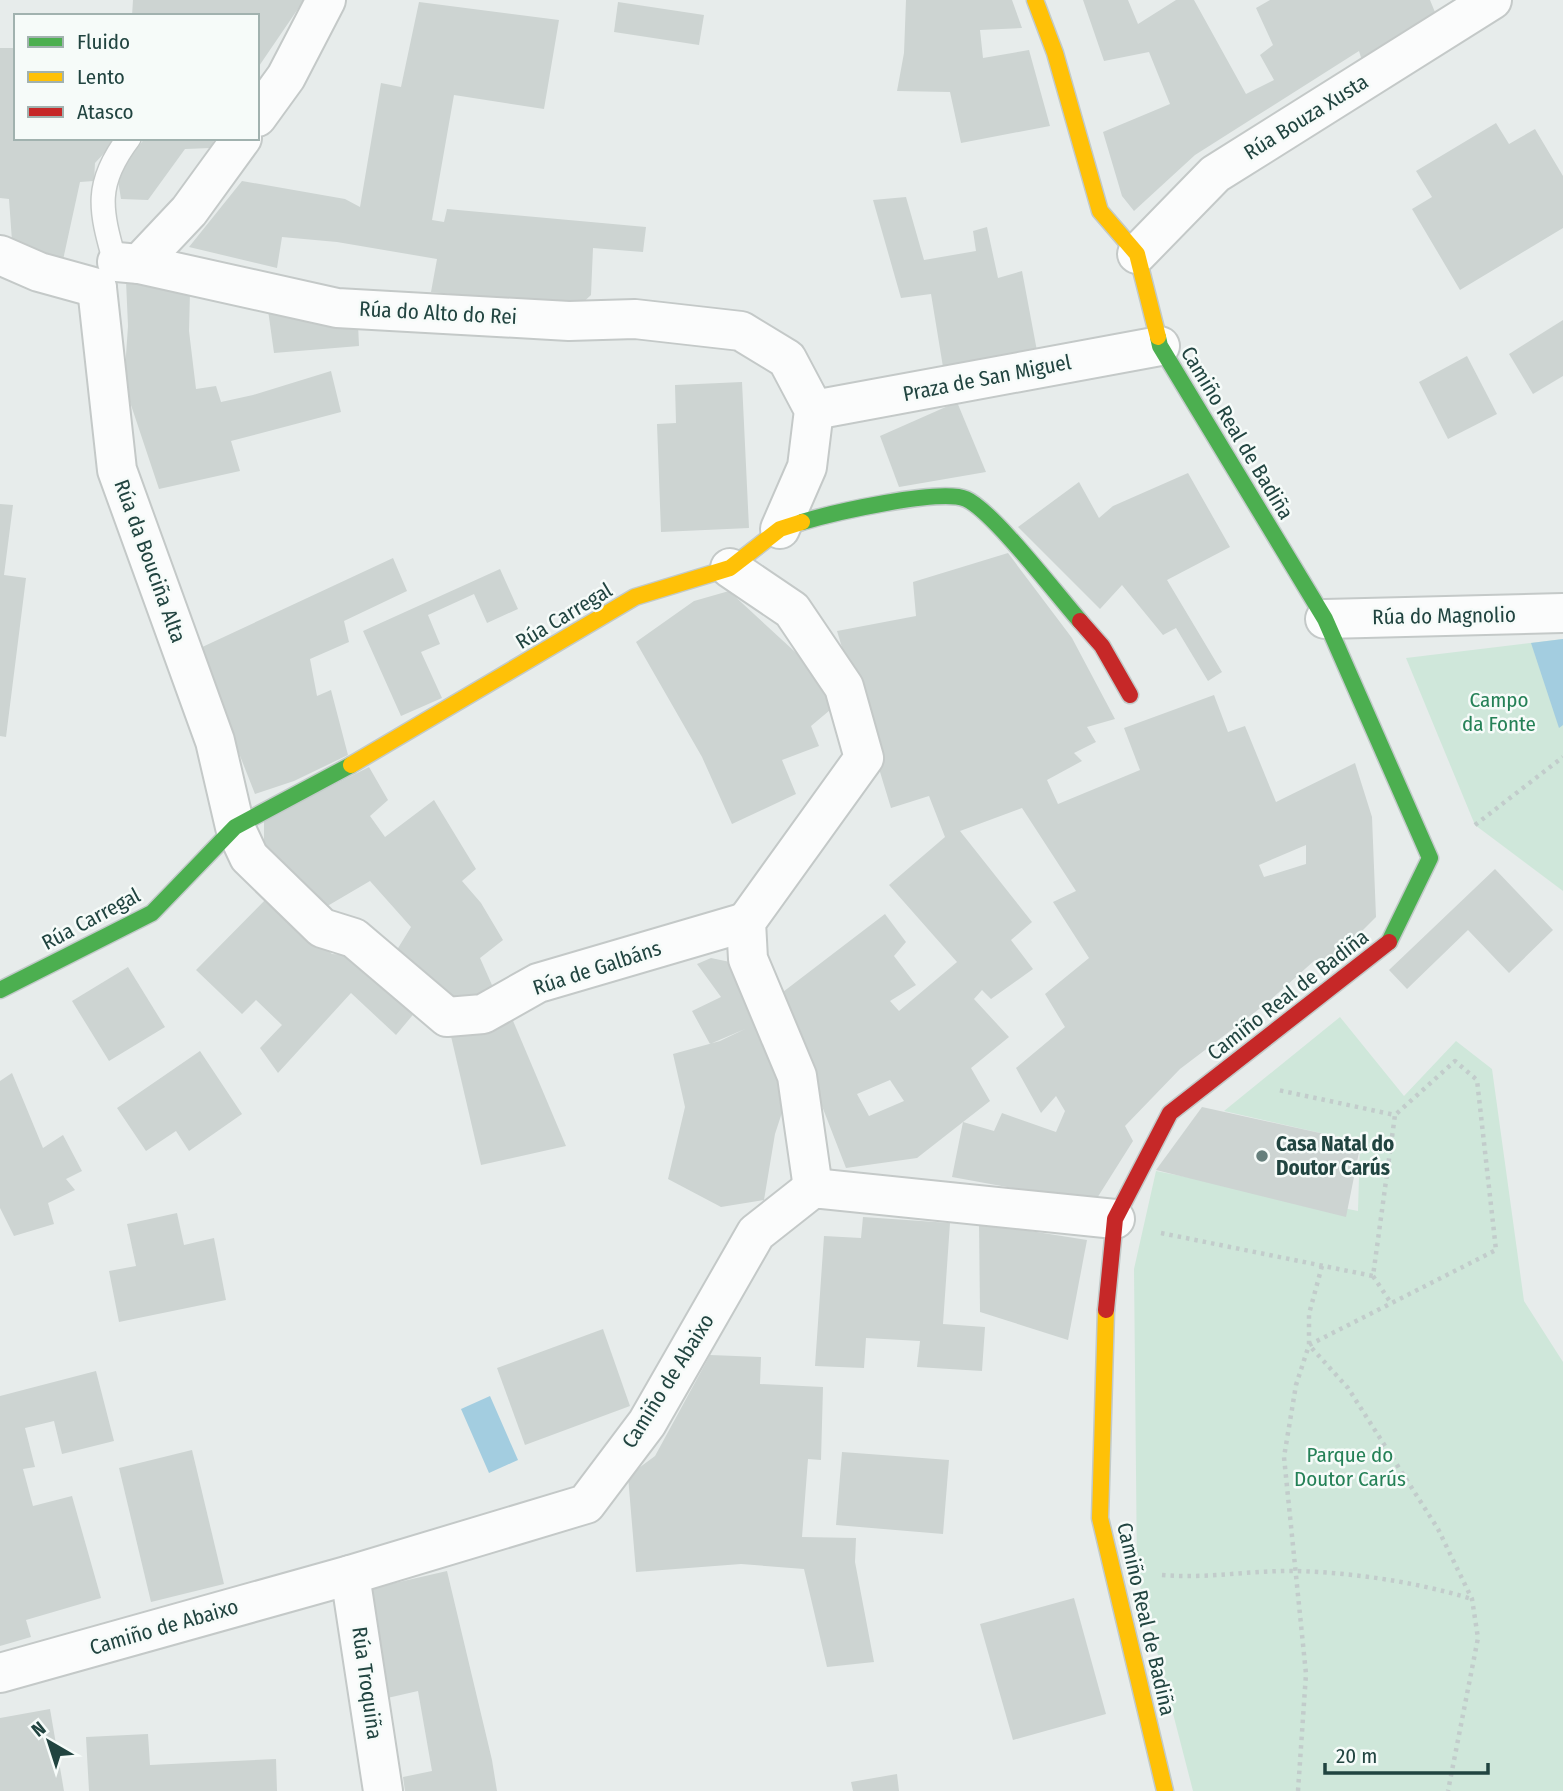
<svg xmlns="http://www.w3.org/2000/svg" width="1563" height="1791" viewBox="0 0 1563 1791" font-family="'Fira Sans Condensed',sans-serif">
<style>
.green{fill:#cfe7da}
.water{fill:#a3cde0}
.building{fill:#cdd4d2;fill-rule:evenodd}
.lines{fill:none;stroke-linecap:round;stroke-linejoin:round}
.lane-casing{stroke:#c4c9c8;stroke-width:26}
.street-casing{stroke:#c4c9c8;stroke-width:42}
.fast-casing{stroke:#c2cac9;stroke-width:19}
.slow-casing{stroke:#c2cac9;stroke-width:19}
.jam-casing{stroke:#c2cac9;stroke-width:19}
.path{stroke:#c2cccb;stroke-width:4.5;stroke-dasharray:3.5 5;stroke-linecap:butt}
.lane{stroke:#fbfcfc;stroke-width:23}
.street{stroke:#fbfcfc;stroke-width:38}
.fast{stroke:#4caf50;stroke-width:16}
.slow{stroke:#ffc107;stroke-width:16}
.jam{stroke:#c62828;stroke-width:16}
.poi-dot{fill:#667f7c;stroke:#f6fbf9;stroke-width:2.5}
.labels{text-anchor:middle;dominant-baseline:central;stroke-width:5;stroke-linejoin:round;paint-order:stroke}
.street-label{font-size:21px;fill:#214440;stroke:#f6fbf9}
.park-label{font-size:21px;fill:#258157;stroke:#f6fbf9}
.poi-label{font-size:21px;font-weight:bold;fill:#214440;stroke:#f6fbf9;text-anchor:start}
</style>
<rect width="100%" height="100%" fill="#e7eceb"/>
<g class="green">
<path d="M1563 639V891L1475 825 1406 658Z"/>
<path d="M1340 1017 1404 1096 1456 1041 1492 1069 1524 1301 1563 1362V1791H1193L1137 1574 1134 1269 1156 1171 1358 1211 1360 1142 1224 1111Z"/>
</g>
<g class="water">
<path d="M1563 639V725L1559 728 1531 643Z"/>
<path d="M490 1396 518 1460 489 1473 461 1409Z"/>
</g>
<g class="building">
<path d="M133 0H304L257 69V16H132Z"/>
<path d="M906 0H1012L1022 28 980 30 983 58 1029 50 1050 126 961 143 950 92 897 91 904 53Z"/>
<path d="M1083 0H1128L1138 24 1176 0H1194L1246 94 1274 80 1260 55 1273 45 1256 8 1270 0H1430L1437 17 1363 64 1359 51 1258 115 1195 155 1134 211 1122 196 1103 132 1170 104 1149 52 1104 61Z"/>
<path d="M419 2 559 20 544 109 454 95 432 220 444 222 447 209 646 227 643 252 593 248 591 295 578 307 431 292 437 259 337 242 282 237 277 268 189 247 242 181 345 199 360 207 381 83 401 87Z"/>
<path d="M618 2 704 15 699 45 614 32Z"/>
<path d="M0 48H16V138H118L95 163 94 181 80 182 63 260 29 255 12 241 9 199 0 198Z"/>
<path d="M1496 123 1509 144 1535 129 1563 176V228L1460 290 1412 209 1432 197 1416 171Z"/>
<path d="M145 138H215L211 148 185 149 148 200 121 199 117 174Z"/>
<path d="M906 197 924 260 976 251 973 231 987 227 998 278 1022 271 1037 351 943 367 931 294 901 298 873 200Z"/>
<path d="M126 281 190 292 189 331 196 389 216 386 221 402 253 395 331 371 341 412 231 441 240 471 159 489 124 384 128 326Z"/>
<path d="M268 310 358 324 359 346 274 353Z"/>
<path d="M1563 320V376L1533 394 1509 354Z"/>
<path d="M1467 356 1497 414 1448 439 1419 382Z"/>
<path d="M742 382 749 528 661 532 657 424 676 423 675 385Z"/>
<path d="M957 402 986 472 899 487 880 436Z"/>
<path d="M1188 473 1230 547 1167 580 1222 672 1208 681 1176 628 1163 635 1122 585 1100 609 1018 527 1079 482 1099 518 1113 506Z"/>
<path d="M0 504 13 505 4 575 26 578 6 737 0 736Z"/>
<path d="M1008 553 1072 638 1115 719 1087 727 1096 742 1074 753 1082 761 1047 780 1058 804 1140 770 1124 728 1214 695 1228 732 1245 726 1276 802 1355 763 1372 817 1376 917 1331 962 1315 960 1267 1003 1180 1069 1125 1126 1133 1141 1094 1203 952 1177 963 1122 917 1158 846 1168 779 995 885 914 906 942 894 956 916 985 890 1001 899 1011 957 962 889 885 945 837 929 796 891 808 837 631 916 616 913 582ZM1022 808 1076 891 1053 902 1089 958 1045 994 1065 1027 1016 1068 1041 1113 1056 1096 1065 1111 1056 1132 1002 1113 994 1131 963 1122 990 1101 971 1068 1009 1037 974 999 982 990 991 999 1033 969 1011 940 1032 922 960 831ZM1306 845V864L1264 877 1259 865ZM890 1080 904 1101 869 1116 857 1094Z"/>
<path d="M393 558 407 591 344 621 349 642 310 659 317 696 331 690 348 755 294 781 255 794 198 649Z"/>
<path d="M500 569 518 609 487 623 474 594 428 615 440 644 421 652 442 698 401 716 363 631Z"/>
<path d="M729 591 818 673 836 705 811 726 819 746 782 760 796 794 732 824 702 757 636 642 694 601Z"/>
<path d="M369 767 388 800 370 816 385 837 434 800 476 869 462 881 481 903 503 940 480 958 496 994 458 1004 395 953 411 927 370 881 324 908 264 845V820Z"/>
<path d="M1495 869 1553 930 1509 973 1468 930 1407 989 1389 970Z"/>
<path d="M271 894 332 954 349 955 417 1010 396 1035 351 993 278 1073 260 1048 282 1025 256 1000 242 1014 196 970Z"/>
<path d="M711 958 730 962 790 1088 775 1134 764 1200 721 1207 668 1179 685 1107 673 1054 720 1041 745 1029 710 1044 692 1011 721 997 697 964Z"/>
<path d="M128 967 165 1027 109 1061 72 1001Z"/>
<path d="M511 1016 566 1146 481 1165 450 1032Z"/>
<path d="M200 1051 242 1114 189 1151 176 1131 146 1151 117 1108Z"/>
<path d="M12 1073 43 1148 63 1135 82 1171 66 1179 75 1190 48 1203 54 1224 14 1236 0 1208V1081Z"/>
<path d="M1202 1107 1361 1142 1346 1217 1156 1170Z"/>
<path d="M177 1213 184 1245 214 1238 226 1300 119 1322 109 1271 136 1266 127 1224Z"/>
<path d="M863 1217 950 1223 943 1324 985 1327 982 1371 917 1367 920 1341 866 1338 864 1368 815 1366 824 1236 861 1238Z"/>
<path d="M979 1223 1087 1240 1068 1340 980 1312Z"/>
<path d="M603 1329 630 1406 525 1445 497 1368Z"/>
<path d="M710 1355 761 1357 760 1384 823 1387 821 1460 808 1459 802 1537 856 1538 855 1562 874 1662 827 1667 804 1569 741 1564 636 1572 628 1476 655 1456Z"/>
<path d="M96 1371 114 1441 62 1454 54 1421 25 1428 35 1467 23 1469 33 1506 72 1496 101 1598 26 1620 31 1637 0 1646V1396Z"/>
<path d="M192 1450 224 1584 151 1602 119 1468Z"/>
<path d="M842 1452 949 1460 943 1534 836 1525Z"/>
<path d="M447 1571 492 1760 497 1791H405L403 1777 432 1771 418 1691 383 1699 360 1591Z"/>
<path d="M1074 1598 1106 1714 1013 1740 980 1624Z"/>
<path d="M50 1709 64 1791H0V1718Z"/>
<path d="M148 1734 150 1765 276 1759 277 1791H89L86 1737Z"/>
<path d="M897 1774 899 1791H853L851 1782Z"/>
</g>
<g class="lines">
<g class="lane-casing">
<path id="lane" d="M115 262C100 209 94 184 129 138"/>
</g>
<g class="street-casing">
<g id="street">
<path d="M257 117 286 77 326 0"/>
<path d="M1137 254 1215 174 1492 0"/>
<path d="M0 255 39 272 97 288"/>
<path d="M117 262 139 264 189 211 242 138"/>
<path d="M139 264 337 308 569 321 635 319 741 331 787 359 814 410 807 467 780 529"/>
<path d="M97 288 117 470 215 741 235 827 249 857 322 928 354 938 447 1017 483 1014 538 983 746 922"/>
<path d="M814 410 1160 346"/>
<path d="M730 568 792 610 844 687 864 758 746 922 748 959 797 1076 813 1188"/>
<path d="M1325 619 1563 613"/>
<path d="M350 1575 383 1791"/>
<path d="M0 1673 350 1575 586 1504 647 1423 756 1233 813 1188 1115 1219"/>
</g>
</g>
<g class="fast-casing">
<g id="fast">
<path d="M1158 337 1160 346 1325 619 1430 858 1389 942"/>
<path d="M802 522C832 513 940 488 966 499 992 510 1058 596 1080 621"/>
<path d="M0 990 152 913 235 827 351 765"/>
</g>
</g>
<g class="slow-casing">
<g id="slow">
<path d="M1035 0 1055 53 1100 211 1137 254 1158 337"/>
<path d="M351 765 635 597 730 568 780 529 802 522"/>
<path d="M1106 1310 1100 1518 1165 1791"/>
</g>
</g>
<g class="jam-casing">
<g id="jam">
<path d="M1080 621 1102 646 1130 695"/>
<path d="M1106 1310 1115 1219 1170 1113 1389 942"/>
</g>
</g>
<g class="path">
<path d="M1475 825 1563 757"/>
<path d="M1161 1233 1373 1276 1395 1115 1278 1090"/>
<path d="M1322 1266 1309 1314V1345L1348 1388 1438 1529 1472 1599 1478 1638 1448 1791"/>
<path d="M1373 1276 1391 1303"/>
<path d="M1162 1575C1208 1579 1252 1570 1297 1571 1356 1573 1416 1582 1472 1599"/>
<path d="M1298 1791 1306 1674 1284 1457 1296 1385 1309 1345 1496 1250 1477 1080 1455 1061 1395 1115"/>
</g>
<use href="#lane" class="lane"/>
<use href="#street" class="street"/>
<use href="#fast" class="fast"/>
<use href="#slow" class="slow"/>
<use href="#jam" class="jam"/>
</g>
<circle class="poi-dot" cx="1262" cy="1156" r="7"/>
<g class="labels">
<g class="street-label">
<text transform="translate(1306 117) rotate(-32)">Rúa Bouza Xusta</text>
<text transform="translate(438 313) rotate(3)">Rúa do Alto do Rei</text>
<text transform="translate(987 378) rotate(-11)">Praza de San Miguel</text>
<text transform="translate(1237 433) rotate(59)">Camiño Real de Badiña</text>
<text transform="translate(150 561) rotate(70)">Rúa da Bouciña Alta</text>
<text transform="translate(564 616) rotate(-31)">Rúa Carregal</text>
<text transform="translate(1444 616) rotate(-1)">Rúa do Magnolio</text>
<text transform="translate(91 919) rotate(-28)">Rúa Carregal</text>
<text transform="translate(597 968) rotate(-18)">Rúa de Galbáns</text>
<text transform="translate(1288 995) rotate(-38)">Camiño Real de Badiña</text>
<text transform="translate(668 1381) rotate(-58)">Camiño de Abaixo</text>
<text transform="translate(1146 1619) rotate(77)">Camiño Real de Badiña</text>
<text transform="translate(164 1627) rotate(-16)">Camiño de Abaixo</text>
<text transform="translate(367 1683) rotate(82)">Rúa Troquiña</text>
</g>
<g class="park-label">
<text x="1499" y="700">Campo<tspan x="1499" dy="24">da Fonte</tspan></text>
<text x="1350" y="1455">Parque do<tspan x="1350" dy="24">Doutor Carús</tspan></text>
</g>
<g class="poi-label">
<text x="1276" y="1144">Casa Natal do<tspan x="1276" dy="24">Doutor Carús</tspan></text>
</g>
</g>
<rect x="14" y="14" width="245" height="126" fill="#f6fbf9" stroke="#a1b2af" stroke-width="2"/>
<rect x="28" y="37" width="35" height="10" fill="#4caf50" stroke="#a1b2af" stroke-width="2"/>
<text x="77" y="49" font-size="21" fill="#214440">Fluido</text>
<rect x="28" y="72" width="35" height="10" fill="#ffc107" stroke="#a1b2af" stroke-width="2"/>
<text x="77" y="84" font-size="21" fill="#214440">Lento</text>
<rect x="28" y="107" width="35" height="10" fill="#c62828" stroke="#a1b2af" stroke-width="2"/>
<text x="77" y="119" font-size="21" fill="#214440">Atasco</text>
<g transform="translate(49 1742) rotate(321)" stroke="#f6fbf9" stroke-width="5" paint-order="stroke">
<path d="M0-5L12 26L0 18L-12 26Z" fill="#214440"/>
<text y="-10" font-size="19" font-weight="bold" text-anchor="middle" fill="#214440">N</text>
</g>
<path d="M1325 1763v10h163v-10" fill="none" stroke="#214440" stroke-width="3.5"/>
<text x="1336" y="1763" font-size="21" fill="#214440" stroke="#f6fbf9" stroke-width="5" paint-order="stroke">20 m</text>
</svg>
